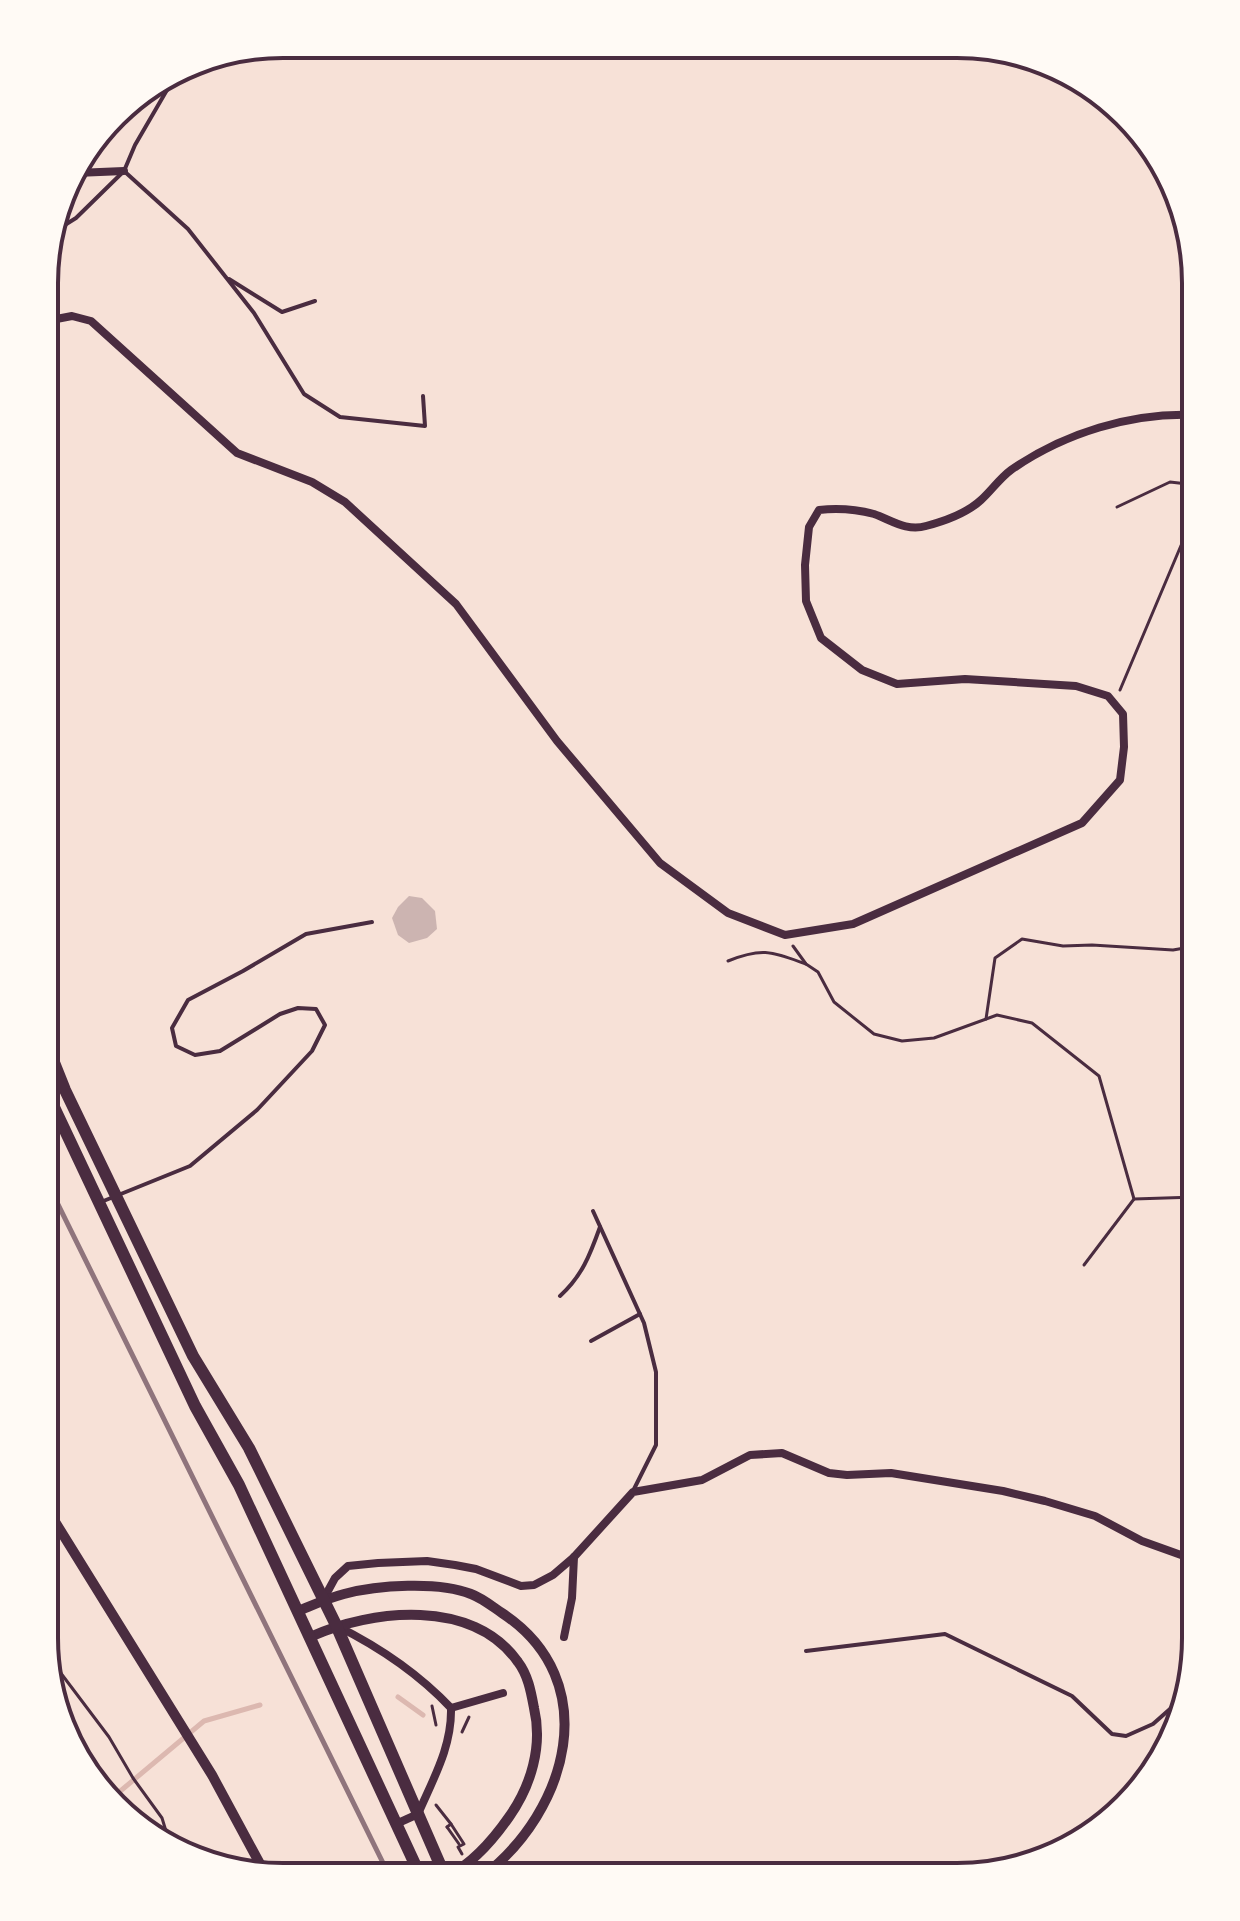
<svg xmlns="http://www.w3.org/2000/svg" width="1240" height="1921" viewBox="0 0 1240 1921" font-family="'Fira Sans Condensed',sans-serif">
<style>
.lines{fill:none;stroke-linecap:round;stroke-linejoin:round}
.stream{stroke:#dcb8b0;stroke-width:5}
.building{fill:#ccb4b1}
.path{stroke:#4a2c40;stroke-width:3}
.service{stroke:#4a2c40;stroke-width:4}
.minor{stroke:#4a2c40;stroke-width:8}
.tertiary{stroke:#4a2c40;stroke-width:10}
.secondary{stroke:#4a2c40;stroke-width:12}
.rail{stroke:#8f747c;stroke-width:5}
.rim{fill:none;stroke:#4a2c40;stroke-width:4}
</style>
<rect width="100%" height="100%" fill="#f7e1d7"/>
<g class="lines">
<g class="stream">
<path d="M398 1697 423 1715"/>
<path d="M115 1798 118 1793 204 1721 260 1705"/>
</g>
</g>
<path class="building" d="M409 896 422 898 435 911 437 929 427 938 409 943 398 935 392 918 398 907Z"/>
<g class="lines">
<g class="path">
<path d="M1117 507 1170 482 1196 485"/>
<path d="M1120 690 1196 510"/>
<path d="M793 946 806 964 818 972 834 1002 874 1034 902 1041 934 1038 997 1015 1032 1023 1099 1076 1134 1199 1196 1197"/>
<path d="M728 961C763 947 772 952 806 964"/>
<path d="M986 1019 995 958 1022 939 1063 946 1092 945 1173 950 1196 946"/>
<path d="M1084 1265 1134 1199"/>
<path d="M44 1634 60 1672 109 1737 133 1778 162 1818 169 1841"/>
<path d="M432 1706 436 1725"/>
<path d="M462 1732 469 1717"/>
<path d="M436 1805 451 1824"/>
<path d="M447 1827 451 1824 464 1844 458 1847 462 1854"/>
<path d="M447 1827 459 1844"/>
</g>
<g class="service">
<path d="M124 171 188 229 254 313 304 394 340 417 425 426 423 396"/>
<path d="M52 233 76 218 124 171 135 145 178 71"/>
<path d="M229 279 282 312 315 301"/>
<path d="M101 1202 190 1166 257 1110 312 1051 325 1025 316 1009 298 1008 280 1014 220 1051 195 1055 176 1046 172 1028 188 1000 243 971 306 934 372 922"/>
<path d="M593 1211 644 1323 656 1372V1445L634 1489"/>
<path d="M560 1296C582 1276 590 1255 600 1227"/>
<path d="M591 1341 640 1314"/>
<path d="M806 1651 945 1634 1072 1696 1112 1734 1126 1736 1153 1724 1187 1694"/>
</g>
<g class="minor">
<path d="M70 176 76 173 124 171"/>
<path d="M46 321 72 316 91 321 237 453 312 482 345 502 456 604 557 741 660 863 728 913 785 935 853 924 1082 823 1120 780 1124 747 1123 714 1108 696 1076 686 965 679 897 684 862 670 821 638 806 601 805 565 809 527 819 510C838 508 855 509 874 514 891 520 907 532 926 526 945 521 966 514 981 500 991 491 1000 478 1011 470 1064 433 1132 412 1196 415"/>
<path d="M323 1600 335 1578 348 1566 378 1563 427 1561 455 1565 476 1569 521 1586 534 1585 553 1575 574 1557 633 1492 702 1480 750 1455 782 1453 829 1473 847 1475 891 1473 1003 1491 1045 1501 1095 1516 1142 1541 1195 1560"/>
<path d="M337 1626C379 1647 418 1673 451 1708 452 1747 433 1779 418 1814L396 1824"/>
<path d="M564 1637 572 1598 574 1557"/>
<path d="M451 1708 503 1693"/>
</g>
<g class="tertiary">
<path d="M44 1504 212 1775 266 1875"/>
<path d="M298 1611C313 1605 328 1598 344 1594 377 1585 439 1581 471 1594 482 1598 493 1607 502 1613 605 1681 568 1811 483 1876"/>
<path d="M310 1637C372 1609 473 1598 518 1662 528 1675 531 1692 534 1708 543 1746 531 1786 509 1817 493 1840 473 1863 448 1876"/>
</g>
<g class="secondary">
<path d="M45 1040 65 1090 193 1356 249 1448 336 1625 445 1876"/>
<path d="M45 1088 195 1406 239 1485 420 1875"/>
</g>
<path class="rail" d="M45 1178 389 1875"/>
</g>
<path d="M0 0H1240V1921H0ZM283 58H957A225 225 0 0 1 1182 283V1638A225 225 0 0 1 957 1863H283A225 225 0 0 1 58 1638V283A225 225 0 0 1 283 58Z" fill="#fffaf5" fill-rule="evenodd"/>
<path class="rim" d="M283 58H957A225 225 0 0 1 1182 283V1638A225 225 0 0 1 957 1863H283A225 225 0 0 1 58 1638V283A225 225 0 0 1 283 58Z"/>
</svg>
